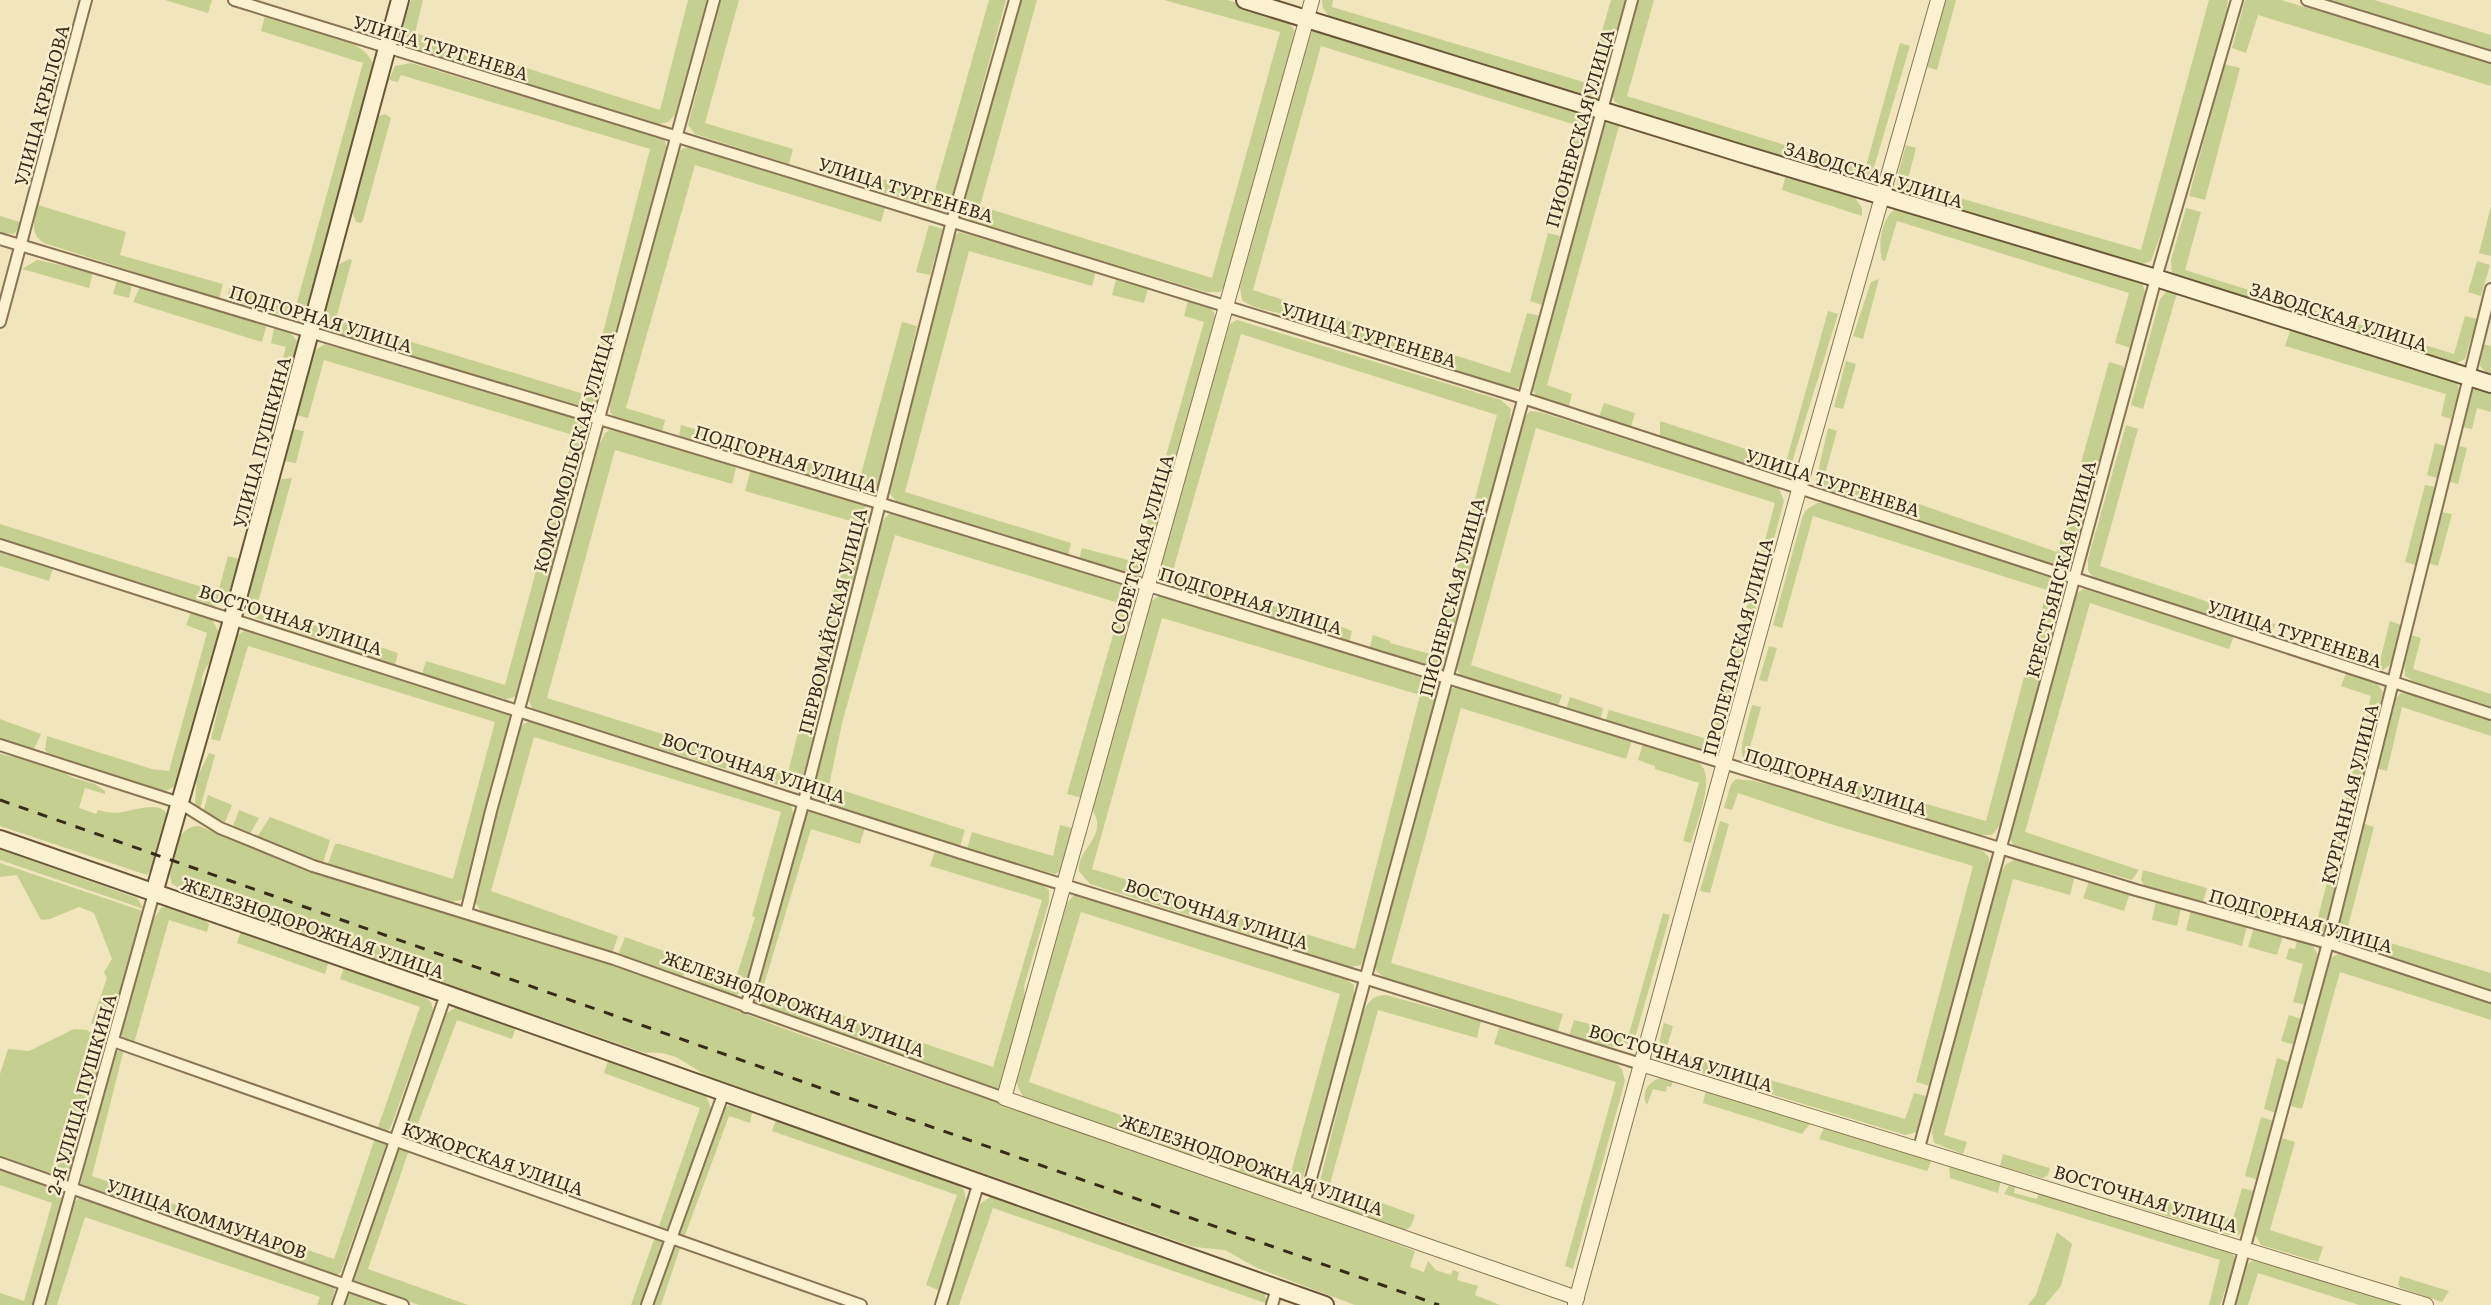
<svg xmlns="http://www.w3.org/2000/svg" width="2491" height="1305" viewBox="0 0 2491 1305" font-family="Literata,serif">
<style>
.green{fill:#c5d090;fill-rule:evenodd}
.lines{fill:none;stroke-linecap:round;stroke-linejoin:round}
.minor-casing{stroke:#8b7455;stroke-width:14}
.tertiary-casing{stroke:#8b7455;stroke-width:16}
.secondary-casing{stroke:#6c5538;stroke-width:20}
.minor{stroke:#fcf1d1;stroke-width:10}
.tertiary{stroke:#fcf1d1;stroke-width:14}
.secondary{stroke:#fcf1d1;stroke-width:16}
.rail{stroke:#382b1b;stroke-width:3;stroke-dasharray:10 10;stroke-linecap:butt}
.labels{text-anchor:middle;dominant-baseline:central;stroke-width:5;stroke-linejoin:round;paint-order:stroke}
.street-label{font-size:18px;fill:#382b1b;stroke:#f8eecd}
</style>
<rect width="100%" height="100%" fill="#f1e5bd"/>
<g class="green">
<path d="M165 0H212L208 13Z"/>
<path d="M411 0H423L415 33 660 110 688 0H707L675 115 668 122 659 124 422 52C397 33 403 28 411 0Z"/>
<path d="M721 0H739L705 123 793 149 789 164 695 134 688 125Z"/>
<path d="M989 0H1006L950 204 940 210 828 175V163L934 194Z"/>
<path d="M1019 0H1037L980 206 1212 278 1280 32 1164 0H1227L1284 16 1295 31 1227 283 1220 292H1206L973 222 963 214V201Z"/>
<path d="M1322 0H1333L1332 7 1587 83 1611 0H1625L1601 88 1590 96 1329 16 1323 8Z"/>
<path d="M1638 0H1654L1627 96 1865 170 1900 43 1910 46 1872 174 1855 181 1844 178 1622 107 1614 101 1612 91Z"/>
<path d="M1946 0H1956L1937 70 1927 67Z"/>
<path d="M2209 0H2228L2225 23 2181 180 2151 261 2140 265 1909 197 1898 189 1897 178 1906 145 1916 148 1907 183 2141 250Z"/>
<path d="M2245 0H2281L2491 62V86L2258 15 2246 53 2232 48Z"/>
<path d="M2325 0H2374L2491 35V50Z"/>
<path d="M265 16C292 24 364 35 373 64L306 313 297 319 226 299 230 287 296 306 363 63 261 31Z"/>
<path d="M1318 29 1585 110C1594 123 1588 135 1584 148L1571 144 1576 125 1321 46 1253 290 1510 373 1527 313 1540 316 1522 382 1518 388H1506C1432 364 1358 341 1285 315 1270 310 1255 310 1242 300L1240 287 1308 41 1311 33Z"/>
<path d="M411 63 664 139 668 150 601 403 592 410 332 332 322 320 338 265 349 259 352 260 336 319 587 395 650 149 401 75 398 82 389 80 395 66Z"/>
<path d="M2224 64 2240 68 2205 200 2189 196Z"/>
<path d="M385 114 391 118 363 220 361 223 356 222 352 211 379 116Z"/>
<path d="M1621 119 1547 385 1572 394 1568 409C1552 404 1534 402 1531 384L1603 126 1609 120Z"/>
<path d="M690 146 885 208 881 222 695 165 626 408 665 420 662 432 616 419 610 412V404L677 159 680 150Z"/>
<path d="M1786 174 1853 195 1862 208V216L1782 190Z"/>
<path d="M1560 190 1571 193 1561 229 1550 225Z"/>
<path d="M38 205 126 232 120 255 223 284 219 299 44 243C29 234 34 220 38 205Z"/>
<path d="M2491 206V256L2479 253Z"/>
<path d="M1897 208 2142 282 2146 296 2131 348 2115 343 2129 293 1897 221 1885 261 1882 260C1878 244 1881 217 1897 208Z"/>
<path d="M2186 208 2201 212 2185 270 2454 354 2465 316 2477 319 2465 359 2452 365 2172 275 2171 260Z"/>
<path d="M0 216 23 223 14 234 0 233Z"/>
<path d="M929 225 943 229 930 275 916 272Z"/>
<path d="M959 232 1096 271 1092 286 969 251 905 492 1071 543 1068 556 899 504 889 493 952 239Z"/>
<path d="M1548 233 1560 236 1542 305 1530 301Z"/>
<path d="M37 260 93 272 89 288 22 269Z"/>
<path d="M2477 261 2490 265 2481 296 2468 292Z"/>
<path d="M1879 279 1863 339 1853 336 1871 282Z"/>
<path d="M117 280 132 284 129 298 113 294Z"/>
<path d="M1116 280 1148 289 1144 303 1112 295Z"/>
<path d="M140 287 267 323 262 342 133 302Z"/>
<path d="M2166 292 2177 293 2143 409 2131 405 2160 299Z"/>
<path d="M1188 301C1200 304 1216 306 1217 321L1144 572 1136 576 1079 559 1082 548 1136 562 1204 322 1184 316Z"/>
<path d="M1828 311 1838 314 1790 469C1770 483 1684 445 1660 436V421L1786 462Z"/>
<path d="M1237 320 1501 400 1511 409 1509 429 1443 666 1434 669 1369 650 1373 635 1390 641V643L1434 655 1497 415 1241 334 1172 574 1337 625 1352 631 1349 643 1162 582 1160 566 1228 329 1230 324Z"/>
<path d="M902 322 917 326 880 484 875 490 867 493 750 458 751 445 860 478Z"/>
<path d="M275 324 286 328 297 341 293 361 286 366 281 365 286 347 271 343Z"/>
<path d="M2291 328 2457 382 2459 390 2451 419 2441 416 2446 394 2285 346Z"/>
<path d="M325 344 446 377 583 419 592 424 518 696 506 699 422 674 426 661 505 685 573 435 324 360 308 418 296 415 314 351Z"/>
<path d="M2482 344 2491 346V378L2480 366Z"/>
<path d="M1846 361 1856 364 1843 409 1834 407Z"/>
<path d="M2109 362 2123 366 2125 371 2098 467 2081 463Z"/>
<path d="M2477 387 2491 390V412L2477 408 2472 429 2461 427 2470 393Z"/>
<path d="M1604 403 1635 413 1631 427 1599 417Z"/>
<path d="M1530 411 1540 412 1779 488 1784 501 1740 668 1731 665 1775 503 1536 428 1471 665 1562 695 1558 706 1460 676 1456 666 1458 649 1520 422Z"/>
<path d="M681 425 704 432 701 444 679 437Z"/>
<path d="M2126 425 2138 429 2100 566 2275 624 2270 637 2093 577 2088 571V559Z"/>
<path d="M1828 428 1837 431 1825 474 1893 495 1889 511 1831 492 1816 481Z"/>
<path d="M293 429 304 431 296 463 284 461Z"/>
<path d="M610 430 737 464 732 484 615 450 547 698 788 773 851 521 745 491 751 469 862 502 869 510 868 526 803 778 799 783 788 788 533 710 529 701 530 692 599 445 605 433Z"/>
<path d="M727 437 745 442 741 455 723 450Z"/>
<path d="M2435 443 2445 446 2437 478 2427 475Z"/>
<path d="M2456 445 2467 448 2458 484 2447 481Z"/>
<path d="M2080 471 2094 475 2072 556 2062 564H2053L1901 516 1907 500 2057 552Z"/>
<path d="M292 478 257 606 398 653 395 665 250 616 246 600 281 479Z"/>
<path d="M2425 485 2435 487 2416 565 2405 562Z"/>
<path d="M1817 503H1825L2063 581 2065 590 2000 825 1992 835H1974L1919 816 1923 803 1986 821 2047 590 1813 516 1782 628 1773 625 1802 518 1806 510Z"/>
<path d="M2441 512 2452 514 2438 566 2428 563Z"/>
<path d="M889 514H902L1130 588 1135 593 1136 608 1082 798 1067 794 1122 604 895 535 842 723 829 786 965 830 959 850 829 804 818 796 813 781 879 525Z"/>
<path d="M0 524 218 592 228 556 239 559 227 600 214 606 0 539Z"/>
<path d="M0 552 53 568 49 581 0 566Z"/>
<path d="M2085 588 2234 636 2229 649 2090 603 2025 832 2139 870 2132 880 2026 850 2014 846 2009 837 2077 593Z"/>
<path d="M1159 596 1435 680 1439 691 1367 953 1361 965 1351 967 1090 884 1079 871C1077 852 1099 842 1097 822 1097 817 1093 814 1093 808L1147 613 1151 601ZM1162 618 1420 695 1355 949 1092 869Z"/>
<path d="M191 612 211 618 219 632C217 640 216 650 213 657 204 672 200 674 202 693L176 786 163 792 48 753 45 750 47 736 152 769 169 771 207 633 186 625Z"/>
<path d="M2390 621 2401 625 2391 664 2383 670 2325 654 2329 640 2381 656Z"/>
<path d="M245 630 509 714 511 721 464 899 451 902 328 864 335 844H340L453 879 495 722 248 646 220 741 211 739 234 641 238 635Z"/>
<path d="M2411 635 2421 638 2413 669 2491 694V708L2421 686 2405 676 2404 659Z"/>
<path d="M1769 646 1777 648 1767 682 1759 680Z"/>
<path d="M2346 673 2375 681 2383 692 2355 809 2344 807 2371 696 2341 686Z"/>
<path d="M1726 683 1734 685C1729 704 1723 750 1701 752L1605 722 1609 710 1711 740Z"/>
<path d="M1455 687 1632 740 1626 759 1461 708 1391 963 1563 1014 1557 1034 1386 979 1376 971 1374 966 1449 691Z"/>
<path d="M2401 693 2415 695 2491 721V736L2402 707 2387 771 2376 768 2394 700Z"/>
<path d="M1570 697 1603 708 1600 720 1566 710Z"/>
<path d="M1752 705 1761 707 1749 751 1799 766 1795 780C1733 761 1735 769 1752 705Z"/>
<path d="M0 719 41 734 34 749 0 740Z"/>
<path d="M531 720 790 800 794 817 746 988 733 998 696 987 703 967 736 978 755 917 752 916 781 812 534 737 491 891 618 936 612 954 481 911 475 902 474 891 518 732 522 725Z"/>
<path d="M1643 744C1658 749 1689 755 1700 764 1716 777 1696 826 1691 843L1683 841 1699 783 1655 769V766L1638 760Z"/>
<path d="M209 753 215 755 200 809 195 804 197 778Z"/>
<path d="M0 754 44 763 74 778 95 784 105 791V794L85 788 79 808 96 814 98 810C106 812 114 814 122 812 140 809 177 795 165 832 160 847 157 862 147 875L0 826Z"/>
<path d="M1736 779 1755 781 1835 802 1980 849C1989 855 1991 859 1989 870L1930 1086 1916 1082 1973 866 1827 823 1738 793 1732 810 1724 808 1731 784Z"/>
<path d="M1849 781 1895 794 1894 798 1907 802V812L1845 794Z"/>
<path d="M208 795 232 805 225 822 203 812Z"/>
<path d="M812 809 865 827 860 844 811 829 763 988 993 1067 1042 900 930 866 935 851 1040 883 1049 890V902L1024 986 1025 1000 999 1088 992 1089 750 1005 804 816Z"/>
<path d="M239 810 259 818 250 834 233 826Z"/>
<path d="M270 817 330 840 323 863 257 837Z"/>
<path d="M1720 821 1729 824 1710 893 1700 891Z"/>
<path d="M2362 823 2374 827 2347 930 2491 973V991L2344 944 2339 938 2336 927Z"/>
<path d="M1060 825 1072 828 1060 871 1055 874 966 852 972 832 1053 856Z"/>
<path d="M199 826 293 864 666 983 785 1029 1303 1209 1415 1251 1410 1267 1424 1272 1428 1261 1436 1270 1451 1275 1453 1270 1459 1272 1457 1280 1478 1286 1475 1295 1500 1305H1355L1257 1268 1225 1250 1194 1247 709 1077C684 1064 676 1050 645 1053L190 894 172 884C166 866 176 824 199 826Z"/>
<path d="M2337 836 2348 838 2343 859 2332 856Z"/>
<path d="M0 849 137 898 144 909 0 860Z"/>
<path d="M2014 860 2075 875 2070 895 2013 879 1944 1135 1967 1142 1963 1154 1934 1143 1932 1132 1934 1116 2000 874 2006 864Z"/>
<path d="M0 863 143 911 111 1028 102 1029 91 1023 107 978 104 972 112 959 94 913 79 907 50 919 41 920 17 875 0 877Z"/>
<path d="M2331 867 2340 869 2328 925 2323 931 2310 933 2237 912 2239 902 2247 900 2317 921Z"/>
<path d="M2143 870 2207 888 2203 902 2181 898 2144 885 2141 880Z"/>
<path d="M2089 881 2130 893 2124 911 2083 898Z"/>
<path d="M1074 895 1345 979 1354 985V998L1300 1188 1291 1192 1228 1172 1234 1153 1291 1172 1340 994 1081 912 1029 1082 1157 1128 1152 1143 1025 1100 1018 1087 1016 1078 1067 903Z"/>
<path d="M2156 901 2181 908 2177 926 2152 920Z"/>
<path d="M167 906 199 915 209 924 207 932 169 920 134 1043 123 1038 121 1032 153 920 161 908Z"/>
<path d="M2191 910 2247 926 2242 946 2186 930Z"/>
<path d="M1663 913 1670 915 1635 1038C1616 1056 1591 1042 1569 1036L1574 1020 1629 1034Z"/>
<path d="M2254 927 2283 936 2277 955 2248 947Z"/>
<path d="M241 931 329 961 325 974 237 943Z"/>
<path d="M625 937 689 960 682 979 618 955Z"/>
<path d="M2297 941 2312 944 2318 955 2305 1005 2293 1002 2303 964 2286 959 2289 948 2295 949Z"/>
<path d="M2341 953 2491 1002V1020L2340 972 2302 1109 2291 1106 2326 968 2331 957Z"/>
<path d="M344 967 423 995 431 1002 433 1011 390 1129 384 1132 377 1130 420 1007 340 979Z"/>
<path d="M1386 995 1481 1021 1477 1038 1378 1010 1330 1184 1415 1215 1411 1226 1403 1232 1333 1205 1324 1197 1319 1185 1360 1020C1366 1006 1370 995 1386 995Z"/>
<path d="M457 1007 516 1027 512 1039 457 1020 411 1142 404 1138 402 1132 443 1015Z"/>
<path d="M2289 1015 2302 1019 2295 1045 2281 1041Z"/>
<path d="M1664 1023 1673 1026 1666 1050 1905 1119 1914 1093 1926 1096 1918 1132 1905 1135 1669 1063C1654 1051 1660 1040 1664 1023Z"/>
<path d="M1499 1028 1615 1062 1622 1069 1625 1081 1573 1269 1565 1266 1616 1082 1494 1044Z"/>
<path d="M74 1029 87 1030 106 1041 73 1161 69 1173 63 1178 24 1167 0 1157V1074L8 1049 29 1051Z"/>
<path d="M124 1049 92 1176 334 1259 375 1138 387 1142 341 1272 334 1276 80 1186 114 1053Z"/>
<path d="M2277 1058 2289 1062 2276 1113 2264 1109Z"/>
<path d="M608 1061 706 1096 713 1113 670 1228 658 1229 700 1108 604 1073Z"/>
<path d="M1661 1078 1673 1081 1671 1087 1667 1086 1666 1092 1653 1089 1647 1105C1640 1094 1649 1080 1661 1078Z"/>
<path d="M1706 1090 1812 1121 1802 1134 1703 1103Z"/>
<path d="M730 1105 752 1113 750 1123 729 1116 684 1238 678 1232 722 1109Z"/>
<path d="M2261 1117 2274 1121 2258 1180 2245 1176Z"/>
<path d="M776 1120 957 1183 964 1190 967 1207 938 1290 926 1285 957 1195 772 1131Z"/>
<path d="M1825 1126 1932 1159 1927 1171 1819 1139Z"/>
<path d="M1164 1130 1197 1141 1191 1158 1158 1145Z"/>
<path d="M2282 1138 2295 1142 2270 1230 2323 1247 2318 1262 2261 1245 2254 1233Z"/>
<path d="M397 1146 409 1150 368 1269 468 1305H419L356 1282 351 1277Z"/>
<path d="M2003 1154 2050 1168 2048 1175 2043 1178 2000 1166Z"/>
<path d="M1949 1165 2001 1180 1998 1193 1950 1178Z"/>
<path d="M0 1167 61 1189 63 1201 32 1305H0V1293L24 1301 52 1203 0 1185Z"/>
<path d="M2010 1183 2016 1185 2014 1193 2037 1199 2039 1192 2227 1249 2234 1256V1265L2220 1305H2209L2220 1260 2004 1194Z"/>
<path d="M2242 1188 2254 1191 2245 1227 2239 1235H2228L2118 1201 2122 1189 2233 1219Z"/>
<path d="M993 1195 1263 1290 1268 1304 993 1208 959 1305H945L980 1204Z"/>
<path d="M81 1196 332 1285 335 1290 331 1305H317L320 1297 85 1217 57 1305H42L73 1204Z"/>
<path d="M2057 1232 2072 1244 2061 1286 2045 1305H2028L2036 1295Z"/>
<path d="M655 1237 666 1242 642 1305H631Z"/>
<path d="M674 1242 681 1245 661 1305H651Z"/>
<path d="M2257 1258 2405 1305H2359L2258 1273 2248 1305H2235L2247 1264Z"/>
<path d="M2400 1276 2449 1291 2442 1302 2401 1288 2398 1285Z"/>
<path d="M348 1291 394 1305H341Z"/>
</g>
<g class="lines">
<g class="minor-casing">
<g id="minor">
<path d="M234 0 1523 398 2491 714"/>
<path d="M2307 0 2491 57"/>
<path d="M0 239 879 503 2136 890 2328 943 2491 997"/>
<path d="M0 322 86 0"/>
<path d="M0 545 961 853 1641 1064"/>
<path d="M0 745 180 803 220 828 313 866 614 959 1004 1098"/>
<path d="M466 913 491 811 714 0"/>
<path d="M746 1007 804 801 952 221 1015 0"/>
<path d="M113 1041 861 1305"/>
<path d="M1919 1148 2156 278 2237 0"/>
<path d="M0 1163 403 1305"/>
<path d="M1304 1204 1632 0"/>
<path d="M39 1305 154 893"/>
<path d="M338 1305 446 994"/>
<path d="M647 1305 724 1092"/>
<path d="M941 1305 979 1182"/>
<path d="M1272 1305 1277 1288"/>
<path d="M2229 1305 2328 943 2491 289"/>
</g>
</g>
<g class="tertiary-casing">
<g id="tertiary">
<path d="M1312 0 1004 1098 1577 1298"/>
<path d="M1641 1064 2426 1305"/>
<path d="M1575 1304 1805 468 1938 0"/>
</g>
</g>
<g class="secondary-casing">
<g id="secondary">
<path d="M1245 0 1746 155 2156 278 2491 384"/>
<path d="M0 839 446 994 1325 1305"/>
<path d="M154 893 232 620 400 0"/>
</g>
</g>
<use href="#minor" class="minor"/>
<use href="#tertiary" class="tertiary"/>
<use href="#secondary" class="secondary"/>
<path class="rail" d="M0 800 1439 1305"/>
</g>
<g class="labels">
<g class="street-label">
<text transform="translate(441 47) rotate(17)">УЛИЦА ТУРГЕНЕВА</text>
<text transform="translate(41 105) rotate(-75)">УЛИЦА КРЫЛОВА</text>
<text transform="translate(1579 128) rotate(-74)">ПИОНЕРСКАЯ УЛИЦА</text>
<text transform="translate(1874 174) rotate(17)">ЗАВОДСКАЯ УЛИЦА</text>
<text transform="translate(906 189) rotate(17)">УЛИЦА ТУРГЕНЕВА</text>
<text transform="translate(2339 316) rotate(18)">ЗАВОДСКАЯ УЛИЦА</text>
<text transform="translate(321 318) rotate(17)">ПОДГОРНАЯ УЛИЦА</text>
<text transform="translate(1369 334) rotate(17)">УЛИЦА ТУРГЕНЕВА</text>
<text transform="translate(261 442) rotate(-75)">УЛИЦА ПУШКИНА</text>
<text transform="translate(573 452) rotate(-74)">КОМСОМОЛЬСКАЯ УЛИЦА</text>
<text transform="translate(786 458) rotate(17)">ПОДГОРНАЯ УЛИЦА</text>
<text transform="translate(1833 482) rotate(18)">УЛИЦА ТУРГЕНЕВА</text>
<text transform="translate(1141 544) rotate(-74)">СОВЕТСКАЯ УЛИЦА</text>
<text transform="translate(2060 569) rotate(-75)">КРЕСТЬЯНСКАЯ УЛИЦА</text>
<text transform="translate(1451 597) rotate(-75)">ПИОНЕРСКАЯ УЛИЦА</text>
<text transform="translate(1251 600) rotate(17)">ПОДГОРНАЯ УЛИЦА</text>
<text transform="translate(291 619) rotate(18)">ВОСТОЧНАЯ УЛИЦА</text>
<text transform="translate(832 621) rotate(-76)">ПЕРВОМАЙСКАЯ УЛИЦА</text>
<text transform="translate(2295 633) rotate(18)">УЛИЦА ТУРГЕНЕВА</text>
<text transform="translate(1737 647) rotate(-75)">ПРОЛЕТАРСКАЯ УЛИЦА</text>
<text transform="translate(754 767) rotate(18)">ВОСТОЧНАЯ УЛИЦА</text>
<text transform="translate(1836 781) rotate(17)">ПОДГОРНАЯ УЛИЦА</text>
<text transform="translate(2349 794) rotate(-76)">КУРГАННАЯ УЛИЦА</text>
<text transform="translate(1217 913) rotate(18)">ВОСТОЧНАЯ УЛИЦА</text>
<text transform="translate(2301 920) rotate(16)">ПОДГОРНАЯ УЛИЦА</text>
<text transform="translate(313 927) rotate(19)">ЖЕЛЕЗНОДОРОЖНАЯ УЛИЦА</text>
<text transform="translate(794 1003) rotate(20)">ЖЕЛЕЗНОДОРОЖНАЯ УЛИЦА</text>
<text transform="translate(1681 1057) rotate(17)">ВОСТОЧНАЯ УЛИЦА</text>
<text transform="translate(81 1094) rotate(-74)">2-Я УЛИЦА ПУШКИНА</text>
<text transform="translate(493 1158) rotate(19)">КУЖОРСКАЯ УЛИЦА</text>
<text transform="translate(1252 1164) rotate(19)">ЖЕЛЕЗНОДОРОЖНАЯ УЛИЦА</text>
<text transform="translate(2146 1198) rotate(17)">ВОСТОЧНАЯ УЛИЦА</text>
<text transform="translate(207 1218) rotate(19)">УЛИЦА КОММУНАРОВ</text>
</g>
</g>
</svg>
